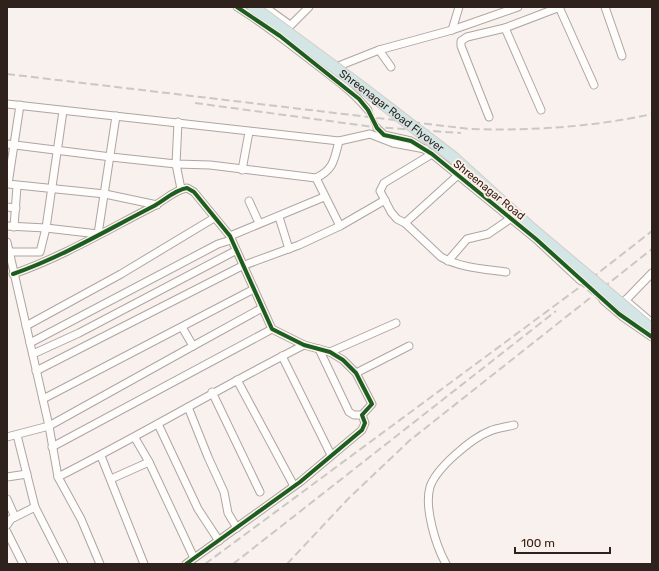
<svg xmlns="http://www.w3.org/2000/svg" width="659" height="571" viewBox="0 0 659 571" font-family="Rubik,sans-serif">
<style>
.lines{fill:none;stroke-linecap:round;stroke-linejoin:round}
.minor-tunnel{stroke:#d1c8c3;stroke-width:7;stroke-dasharray:7 3.5;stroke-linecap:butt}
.minor-casing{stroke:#aea5a1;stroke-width:9}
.minor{stroke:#fefdfc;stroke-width:7}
.rail{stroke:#cac8c7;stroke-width:2;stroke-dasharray:8 4;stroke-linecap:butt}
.highway-bridge-casing{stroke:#d3cecb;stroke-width:13;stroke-linecap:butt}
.highway-bridge{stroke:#d3e5e5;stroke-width:11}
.cycleway-casing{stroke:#feefe8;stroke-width:6}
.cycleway{stroke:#1b5e20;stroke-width:4}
.labels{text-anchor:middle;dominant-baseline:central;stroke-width:4;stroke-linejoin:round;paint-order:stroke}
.street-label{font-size:11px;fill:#2f221c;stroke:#feefe8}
</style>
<rect width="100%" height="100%" fill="#f9f1ed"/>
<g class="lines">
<g class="minor-tunnel">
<path d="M368 110 377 128"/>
<path d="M581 281 603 300"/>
</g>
<g class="minor-casing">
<g id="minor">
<path d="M237 7C260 21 279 36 300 52 324 71 349 87 368 110"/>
<path d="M265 7 290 25"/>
<path d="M559 7 594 85"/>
<path d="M605 7 622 56"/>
<path d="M505 28 541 110"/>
<path d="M452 30 459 7"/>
<path d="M283 33 309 7"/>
<path d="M379 50 391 67"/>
<path d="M326 71 379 50 452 30 518 7"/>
<path d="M7 104 339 141 370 134 393 143 425 149"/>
<path d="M20 105 8 184 105 194 157 205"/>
<path d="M489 117 461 46V41L467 37 505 28 560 7"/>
<path d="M178 122 176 164 181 189"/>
<path d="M377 128 384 135 411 141 432 154 536 239 581 281"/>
<path d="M7 144 111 157 176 164 210 165 316 178C334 169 334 160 339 141"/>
<path d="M432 154 384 183 380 191 391 212 397 219 405 223 441 257C461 268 484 269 506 272"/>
<path d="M242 170 249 132"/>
<path d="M316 178 340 226"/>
<path d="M249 201 259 223"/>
<path d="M7 207 16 208"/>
<path d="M279 217 289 249"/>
<path d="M405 223 458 175"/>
<path d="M7 226 46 228 98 234 116 116"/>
<path d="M14 227 17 186"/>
<path d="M230 236 324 197"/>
<path d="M7 242 49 426 58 477 81 519 100 564"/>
<path d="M10 252H40L46 228 63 111"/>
<path d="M448 261 467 239 488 234 510 219"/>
<path d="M13 274C62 257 107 230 152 207 164 201 174 190 187 188L194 192 230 236 272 329 304 345 330 352 343 360 356 373 372 404 362 415 365 423 362 430 300 482 186 564"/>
<path d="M603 300 623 317 652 337"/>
<path d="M625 300 652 323"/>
<path d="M620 306 652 273"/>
<path d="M26 326 121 274 214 218"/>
<path d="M182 327 193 346 262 308"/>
<path d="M30 343 218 244 231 240"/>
<path d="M319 349 349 412 354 415H362"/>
<path d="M330 352 396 323"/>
<path d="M33 354 79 333 235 251"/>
<path d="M282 356 331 455"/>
<path d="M36 371 242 266 299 245 340 226 385 200"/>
<path d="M356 373 409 346"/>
<path d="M237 380 294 486"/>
<path d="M212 392 260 492"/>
<path d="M43 399 254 289"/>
<path d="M188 407 208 457 224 492 228 513 237 528"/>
<path d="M158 424 198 509 219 541"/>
<path d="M17 435 35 507 64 564"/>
<path d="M7 437 49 426 193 346"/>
<path d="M135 438 149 462 194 558"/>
<path d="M52 447 272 329"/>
<path d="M101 456 144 564"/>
<path d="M7 477 27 474"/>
<path d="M58 477C141 435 221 387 304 345"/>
<path d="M111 479 149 462"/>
<path d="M7 499 15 517"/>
<path d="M7 525 11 519 35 507"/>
<path d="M7 532 23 564"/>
<path d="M446 564C436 546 424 508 430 487 436 468 472 438 490 431 497 428 506 427 514 425"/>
</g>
</g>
<use href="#minor" class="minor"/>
<g class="rail">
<path d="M7 74 470 129C530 131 593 127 652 114"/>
<path d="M195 103 374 127 461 133"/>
<path d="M205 564 584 284 652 231"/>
<path d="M233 564 556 311"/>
<path d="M287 564 348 499 409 441 652 249"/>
</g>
<g class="highway-bridge-casing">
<g id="highway-bridge">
<path id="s1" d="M253 7 360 86 454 158 532 229 652 330"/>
</g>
</g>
<use href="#highway-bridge" class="highway-bridge"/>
<g class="cycleway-casing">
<g id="cycleway">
<path d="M237 7 280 36 359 99 368 110 377 128 384 135 411 141 432 154 536 239 619 314 652 337"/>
<path d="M13 274C62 257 107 230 152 207 164 201 174 190 187 188L194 192 230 236 272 329 304 345 330 352 343 360 356 373 372 404 362 415 365 423 362 430 300 482 186 564"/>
</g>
</g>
<use href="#cycleway" class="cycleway"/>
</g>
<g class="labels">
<g class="street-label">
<text stroke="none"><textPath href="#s1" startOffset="173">Shreenagar Road Flyover</textPath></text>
<text transform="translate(489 190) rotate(39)">Shreenagar Road</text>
</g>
</g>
<rect width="659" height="571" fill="none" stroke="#2f221c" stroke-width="16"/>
<path d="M515 547v6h95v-6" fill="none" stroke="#2f221c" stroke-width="2"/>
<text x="521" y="547" font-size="12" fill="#2f221c" stroke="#feefe8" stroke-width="3" paint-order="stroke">100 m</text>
</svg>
